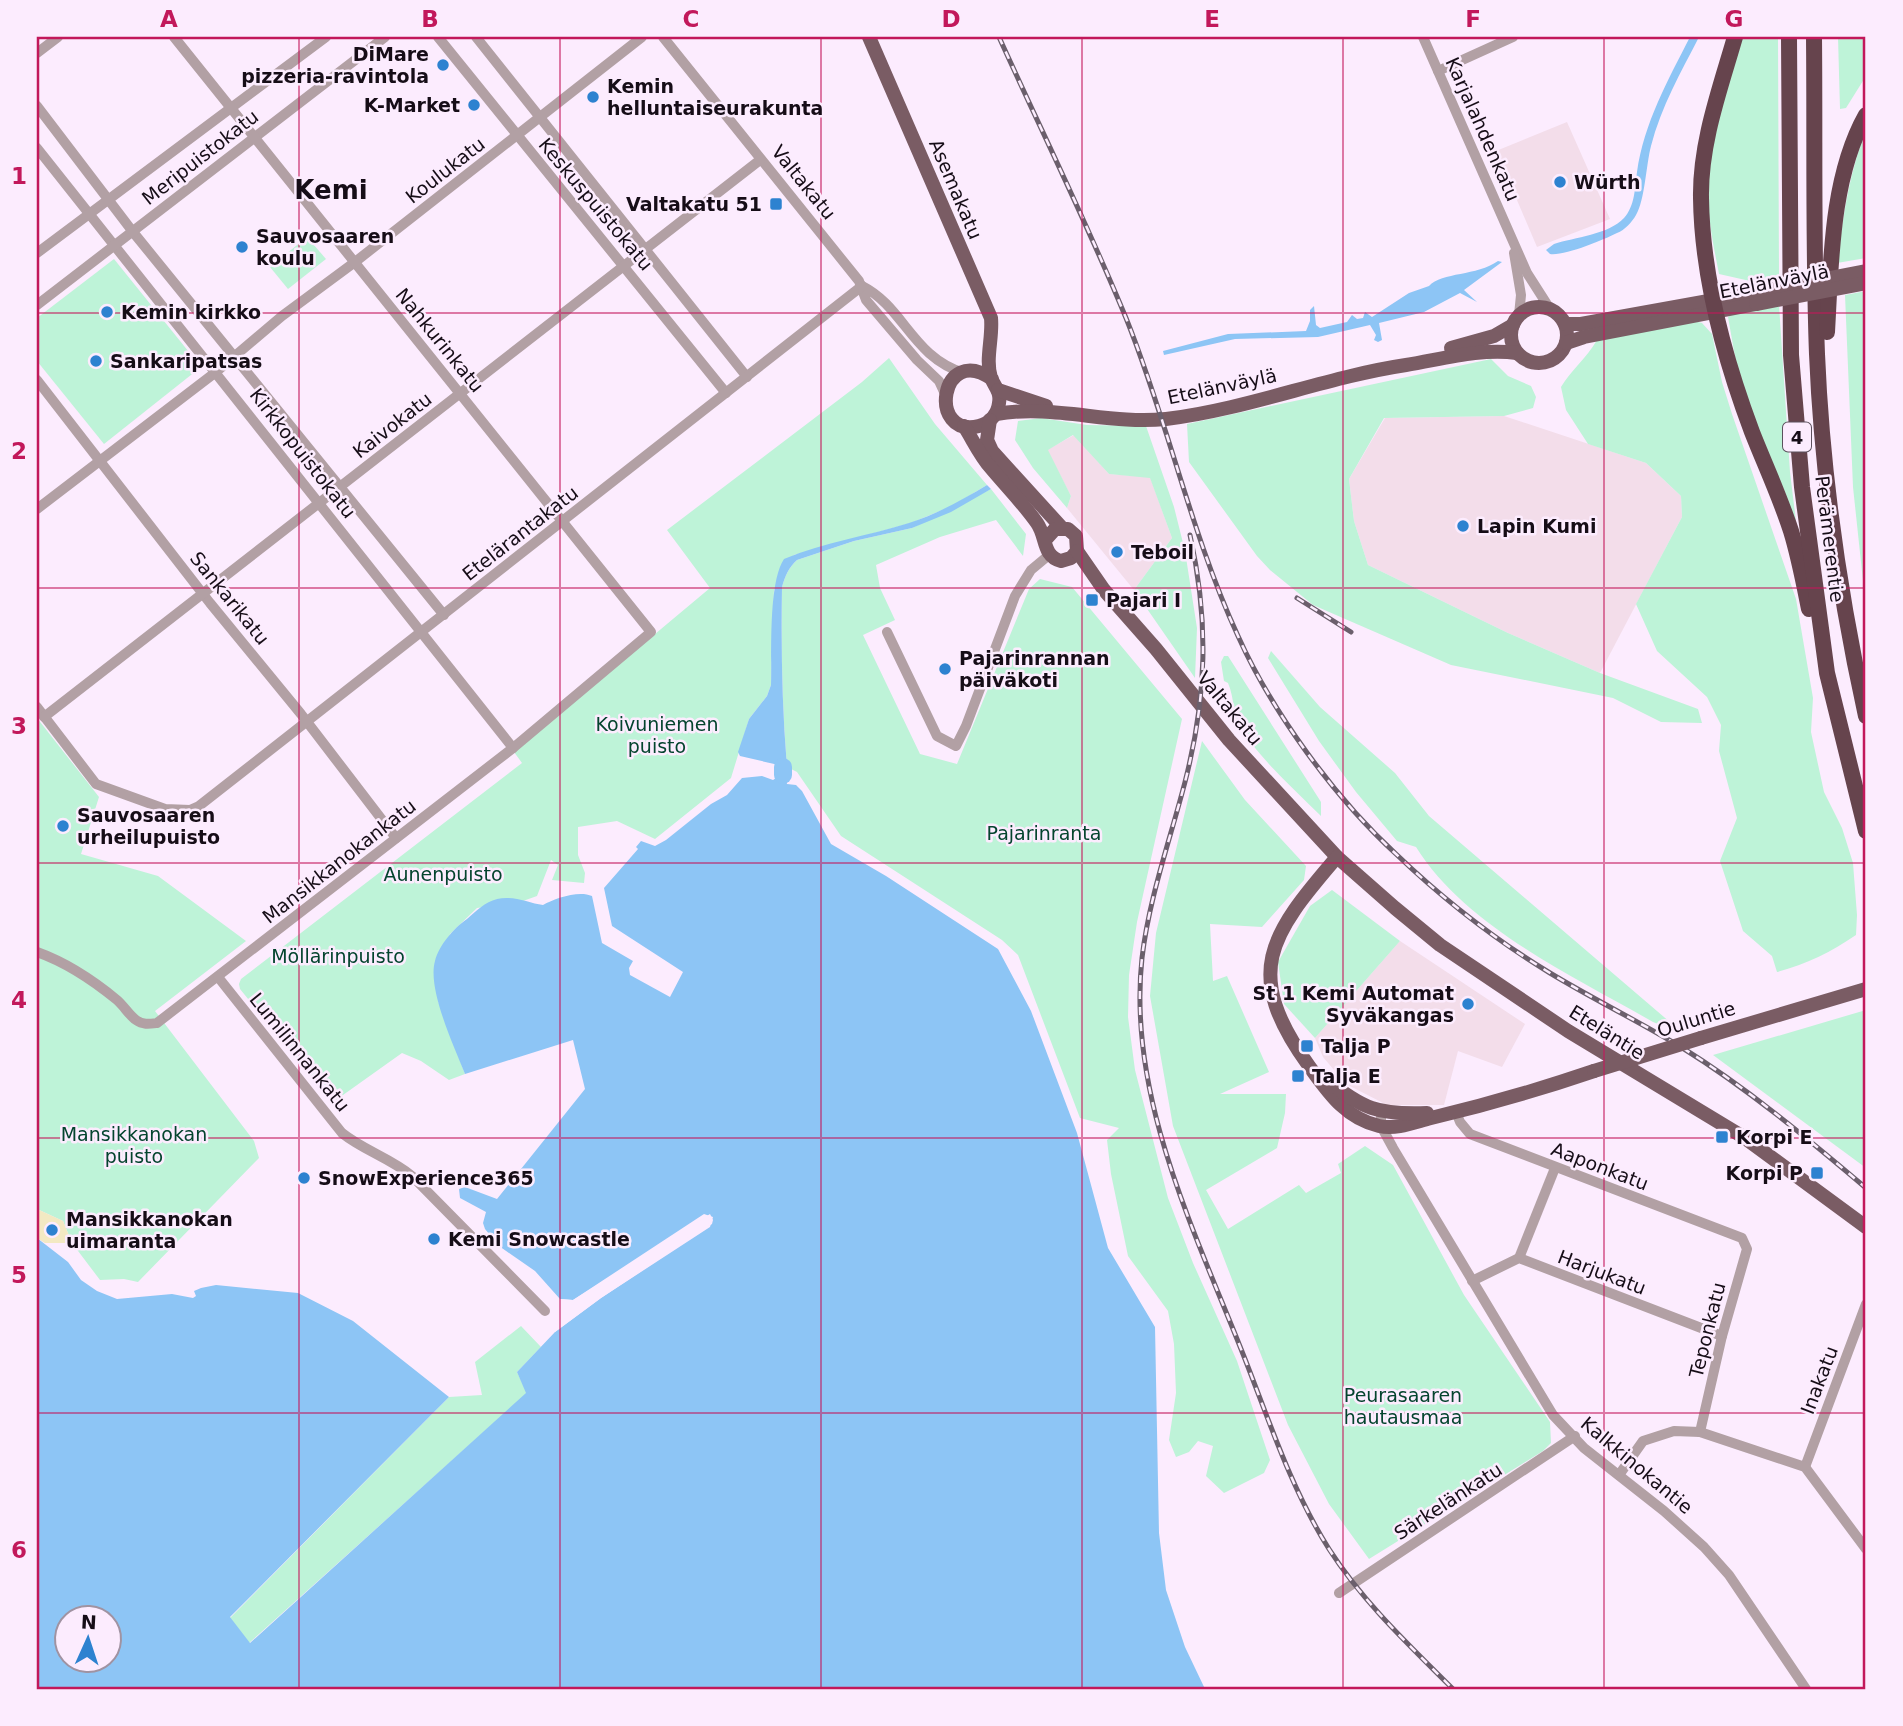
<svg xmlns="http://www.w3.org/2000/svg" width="1903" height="1726" viewBox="0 0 1903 1726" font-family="'DejaVu Sans',sans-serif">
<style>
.commercial{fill:#f3ddea}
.green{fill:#bef3d8}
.sand{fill:#f3e9c3}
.water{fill:#8dc5f5;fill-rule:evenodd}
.pier{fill:#fcecfe}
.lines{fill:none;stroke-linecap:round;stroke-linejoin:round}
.river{stroke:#8dc5f5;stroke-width:18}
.minor{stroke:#b2a0a4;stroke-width:10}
.major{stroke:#7a5c64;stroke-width:14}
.highway{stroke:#66444d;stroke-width:16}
.rail-casing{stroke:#6b5f6c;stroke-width:5}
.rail{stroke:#fcecfe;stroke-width:2.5;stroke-dasharray:8;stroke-linecap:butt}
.major-bridge{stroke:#7a5c64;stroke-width:14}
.grid{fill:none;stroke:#c2185b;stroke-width:2;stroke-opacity:0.55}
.poi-dot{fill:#2d82d0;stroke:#fcecfe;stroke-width:2.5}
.labels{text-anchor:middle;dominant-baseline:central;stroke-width:5;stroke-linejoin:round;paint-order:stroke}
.shield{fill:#fcecfe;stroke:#5b505c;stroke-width:2}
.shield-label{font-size:18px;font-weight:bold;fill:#160d17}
.poi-label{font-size:19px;font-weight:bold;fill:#160d17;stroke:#fcecfe;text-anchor:start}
.street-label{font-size:19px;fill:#160d17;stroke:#fcecfe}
.park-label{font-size:19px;fill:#04442e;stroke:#fcecfe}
.district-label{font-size:26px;font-weight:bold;fill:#160d17;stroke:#fcecfe}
.neatline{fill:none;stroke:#c2185b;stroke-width:2.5}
.grid-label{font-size:23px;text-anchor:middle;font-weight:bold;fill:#c2185b}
</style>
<rect width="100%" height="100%" fill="#fcecfe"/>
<g class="commercial">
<path d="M1567 122 1610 219 1537 247 1496 151Z"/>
<path d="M1504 416 1646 463 1681 496 1682 517 1600 673 1508 633 1368 565 1354 521 1349 479 1385 418Z"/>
<path d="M1074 435 1109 474 1150 477 1172 538 1134 590 1067 508 1071 496 1047 450Z"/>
<path d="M1400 941 1525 1024 1502 1067 1458 1051 1444 1105H1387L1346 1084 1323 1057 1315 1038Z"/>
</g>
<g class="green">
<path d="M1741 37H1778L1779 276 1750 281 1719 274C1713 243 1706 211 1708 178 1712 130 1728 83 1741 37Z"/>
<path d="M1838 37H1866V76L1846 108 1840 109Z"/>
<path d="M1866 130V258L1837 263C1843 217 1849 173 1866 130Z"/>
<path d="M307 237 326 259 288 289 270 267Z"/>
<path d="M114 259 201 367 104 444 37 361V318Z"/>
<path d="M1866 291V609L1853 487 1845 295Z"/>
<path d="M1779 305 1790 472 1798 538 1785 492 1750 411 1737 368 1728 317 1732 314Z"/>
<path d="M1694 321 1702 323 1712 334 1722 382 1732 414 1796 599 1813 698 1811 732 1824 792 1842 828 1853 863 1857 915 1856 935C1831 952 1807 964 1777 972L1772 956 1743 931 1720 861 1737 818 1719 751 1721 725 1707 697 1657 651 1636 604 1682 517 1681 496 1646 463 1588 444 1566 410 1561 387C1571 370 1586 359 1597 340Z"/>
<path d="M889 358 935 424 987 485 952 506 911 523 794 555 774 590 771 685 767 696 749 719 731 778 655 839 617 821 578 827V855L585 873 584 883 552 880 558 865 551 860 537 896 523 901 497 899 485 907 477 908 450 934 438 1001 465 1074 449 1080 421 1061 402 1053 336 1100 328 1097 240 989 239 984 241 979 522 763 514 752 710 588 667 530 862 382Z"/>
<path d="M1491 359 1508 376 1531 386 1536 397 1533 408 1504 416 1384 418 1349 479 1354 521 1368 565 1508 633 1600 673 1698 709 1702 723 1661 722 1613 698 1451 665 1313 605 1270 570 1257 556 1189 462 1187 424Z"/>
<path d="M1041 418 1087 425 1146 426 1174 507 1185 551 1197 628 1195 678 1134 590 1172 538 1150 478 1109 474 1073 435 1048 450 1071 496 1067 508 1033 468 1015 440 1018 421Z"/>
<path d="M991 489 1026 534 1023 556 996 520 940 537 876 565 880 588 895 620 863 635 920 754 957 764 1029 589 1040 579 1072 587 1182 719 1137 922 1129 975 1128 1017 1135 1070 1168 1198 1193 1263 1237 1361 1270 1460 1264 1473 1224 1493 1206 1476 1213 1446 1198 1441 1189 1452 1176 1457 1169 1440 1176 1393 1174 1344 1168 1311 1128 1256 1111 1174 1107 1140 1119 1128 1080 1118 1018 955 1002 940 841 836 797 772 787 767C782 707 781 647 782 587 785 576 789 567 797 560L854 541 912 528Z"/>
<path d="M1271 651 1320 707 1395 773 1429 816 1671 1023 1663 1026 1653 1022C1573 976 1466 927 1416 847L1397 841 1356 792 1319 741 1268 658Z"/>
<path d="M1224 656H1228L1321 802V816C1294 789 1263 762 1242 730 1232 715 1235 699 1228 683L1224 681 1221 662Z"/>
<path d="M37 718 99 797 81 854 158 876 246 941 155 1011 254 1141 259 1158 138 1282 124 1279 100 1280 72 1243 63 1221 37 1209Z"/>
<path d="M1202 741 1245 800 1306 866 1304 880 1262 927 1210 924 1213 981 1227 976 1269 1072 1220 1094H1286L1285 1113 1277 1148 1206 1190 1228 1229 1299 1185 1306 1193 1341 1173 1338 1164 1365 1146 1393 1165 1464 1295 1550 1422 1551 1443 1543 1451 1369 1559 1329 1504 1288 1425 1173 1126 1150 996 1156 933Z"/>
<path d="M1332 890 1400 941 1315 1038 1284 1004 1278 962 1310 906Z"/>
<path d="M1866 1010V1168L1713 1055Z"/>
<path d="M521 1326 541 1347 517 1372 527 1393 249 1643 230 1618 449 1397 482 1395 475 1362Z"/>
</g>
<path class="sand" d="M37 1209 63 1221 72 1243H45L37 1238Z"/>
<g class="water">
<path d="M1690 37H1699C1681 72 1661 107 1651 146 1646 165 1645 200 1636 215 1632 222 1625 230 1617 233 1603 240 1565 256 1550 254L1546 250 1554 244C1575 237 1608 235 1624 218 1635 206 1635 187 1637 172 1644 123 1668 80 1690 37Z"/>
<path d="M1498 261 1502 262 1464 290 1477 302 1460 293 1424 312 1379 323 1382 340 1378 342 1374 340 1376 335 1370 325 1318 337 1235 339 1164 355 1163 351 1228 334 1306 331 1310 321V310L1314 306 1316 325 1320 328 1347 322 1352 315 1357 319 1363 318 1365 312 1372 317 1409 293 1429 286C1442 272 1477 276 1498 261Z"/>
<path d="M987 485 991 489 951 512 912 528 854 541 797 560C789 567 785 576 782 587 781 647 782 707 787 767L740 756 738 752 749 719 767 696 771 685C772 654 768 583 784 559 825 542 868 536 909 523 937 514 962 500 987 485Z"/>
<path d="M782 774 785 776 787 784 796 785 802 791 831 844 886 876 998 949 1031 1011 1077 1133 1108 1248 1155 1327 1159 1533 1166 1590 1185 1647 1205 1689H37V1238L68 1262 81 1280 97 1291 117 1299 172 1294 193 1298 196 1296 194 1291 201 1288 216 1285 298 1293 353 1321 449 1397 230 1617 250 1643 526 1393 517 1372 555 1332 601 1298 712 1224 713 1220 710 1214 573 1300 560 1299 535 1271 499 1246 485 1229 483 1223 486 1212 460 1198 459 1189 465 1187 497 1199 585 1089 573 1040 465 1074C454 1046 427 989 435 961 439 945 454 928 467 919 476 911 485 902 497 899 513 895 529 903 543 905 555 898 579 890 592 896L602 943 633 961 629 968 630 975 670 997 683 972 612 926 604 888 638 849 636 847 641 841 655 846 666 840 711 804 727 795 742 778 762 776 773 780ZM66 1618H108V1660H66Z"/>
</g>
<path class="pier" d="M704 1214 713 1217 710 1227 601 1298 555 1332 554 1328 599 1295 708 1224 709 1219 705 1218 574 1304 565 1305 561 1303 560 1299 573 1300Z"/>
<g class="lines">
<path class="river" d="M783 775V767"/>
<g class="minor">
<path d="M438 37 726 393"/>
<path d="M476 37 747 377"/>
<path d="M663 37 859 281 866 300 917 360 939 381 945 394"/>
<path d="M1423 37 1527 273 1550 309"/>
<path d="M37 53 58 37"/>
<path d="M1438 71 1513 37"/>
<path d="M37 106 133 232 444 615"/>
<path d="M37 148 513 748"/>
<path d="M37 253 326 37"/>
<path d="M1514 253 1521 295 1519 315"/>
<path d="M862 286C904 307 912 357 964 373"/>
<path d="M37 305 385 37"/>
<path d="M37 380 210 603 301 714 396 838"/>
<path d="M37 509 216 372 282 316 355 262 642 37"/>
<path d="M887 632 937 736 956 746 966 726 1015 596 1031 570 1049 555"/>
<path d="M37 707 96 784 165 809 190 810 199 806 862 286"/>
<path d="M44 717 760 160"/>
<path d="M37 952C65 962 94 981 117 1000 124 1006 129 1015 136 1020 143 1025 149 1024 157 1023L513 748 651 632 174 37"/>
<path d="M218 977 342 1133C363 1150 390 1158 412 1176L545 1311"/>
<path d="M1381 1112V1126L1393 1148 1553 1415 1584 1448 1664 1511 1704 1547 1729 1575 1806 1689"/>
<path d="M1456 1112 1460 1122 1470 1134 1742 1238 1747 1249 1722 1336 1700 1432"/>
<path d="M1519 1258 1555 1168"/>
<path d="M1472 1281 1519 1258 1722 1336"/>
<path d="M1805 1467 1866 1304"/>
<path d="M1619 1475 1643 1441 1674 1431 1700 1432 1805 1467 1866 1549"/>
<path d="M1339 1593 1575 1436"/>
</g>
<g class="major">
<path d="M869 37 991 318C993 338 985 359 991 378 995 387 1001 392 999 403 998 414 990 423 979 426 927 439 940 342 992 379"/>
<circle cx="1539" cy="335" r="28"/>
<path d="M1565 324H1581L1753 293"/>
<path d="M1566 343 1584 337 1756 304"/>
<path d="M1451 348 1494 336 1513 325"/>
<path d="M998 390 1046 406"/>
<path d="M996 414C1054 404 1109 425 1166 419 1248 409 1326 377 1406 365 1443 359 1480 348 1517 353"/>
<path d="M990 420 987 440 992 451 1062 528"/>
<path d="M964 426C973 440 980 456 991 468 1006 486 1023 503 1037 523 1047 537 1042 556 1061 561L1071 558 1077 551 1076 536 1068 529H1055L1046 539"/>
<path d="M1077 551 1104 590 1156 649 1229 740 1337 857 1395 908 1440 945 1568 1031 1745 1138 1866 1227"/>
<path d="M1337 857C1269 936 1242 973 1309 1066 1328 1092 1345 1118 1379 1126 1397 1130 1415 1122 1431 1118 1486 1105 1541 1089 1594 1071"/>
<path d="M1701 1038 1866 989"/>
<path d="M1324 1078C1363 1109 1377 1115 1427 1113"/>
</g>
<g class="highway">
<path d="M1735 37C1720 89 1700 143 1701 198 1702 275 1725 360 1752 432 1765 465 1780 497 1791 531 1799 557 1804 584 1809 609"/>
<path d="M1789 37 1791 355 1802 487 1827 673 1866 831"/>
<path d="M1814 37C1815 142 1813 249 1817 354 1822 475 1840 598 1866 716"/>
<path d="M1827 332C1831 263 1831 177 1866 115"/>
</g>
<g class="rail-casing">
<g id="rail">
<path d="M999 37C1041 130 1087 223 1126 318 1168 422 1191 534 1238 636 1272 712 1335 798 1396 854 1443 899 1494 939 1550 973 1593 999 1638 1021 1681 1047 1747 1088 1807 1138 1866 1188"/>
<path d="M1190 535C1209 621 1207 696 1185 782 1170 840 1149 898 1142 958 1127 1095 1194 1230 1243 1354 1269 1420 1291 1489 1329 1549 1363 1602 1409 1645 1453 1689"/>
<path d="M1297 598 1351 632"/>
</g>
</g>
<use href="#rail" class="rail"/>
<g class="major-bridge">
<path d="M1753 293 1866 271"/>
<path d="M1756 304 1866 283"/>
<path d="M1594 1071 1701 1038"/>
</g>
</g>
<path class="grid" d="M299 37V1689M560 37V1689M821 37V1689M1082 37V1689M1343 37V1689M1604 37V1689M37 313H1866M37 588H1866M37 863H1866M37 1138H1866M37 1413H1866"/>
<g class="poi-dot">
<circle cx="443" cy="65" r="7"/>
<circle cx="593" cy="97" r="7"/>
<circle cx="474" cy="105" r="7"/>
<circle cx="1560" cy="182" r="7"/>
<rect x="769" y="197" width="14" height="14" rx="3.5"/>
<circle cx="242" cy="247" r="7"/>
<circle cx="107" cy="312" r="7"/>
<circle cx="96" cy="361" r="7"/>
<circle cx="1463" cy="526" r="7"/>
<circle cx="1117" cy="552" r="7"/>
<rect x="1085" y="593" width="14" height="14" rx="3.5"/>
<circle cx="945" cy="669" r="7"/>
<circle cx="63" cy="826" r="7"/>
<circle cx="1468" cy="1004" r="7"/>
<rect x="1300" y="1039" width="14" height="14" rx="3.5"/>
<rect x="1291" y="1069" width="14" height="14" rx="3.5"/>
<rect x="1715" y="1130" width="14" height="14" rx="3.5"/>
<rect x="1810" y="1166" width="14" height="14" rx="3.5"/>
<circle cx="304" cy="1178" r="7"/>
<circle cx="52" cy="1230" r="7"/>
<circle cx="434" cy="1239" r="7"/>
</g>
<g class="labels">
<rect class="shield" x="1783" y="422.5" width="28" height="29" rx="5"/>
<g class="shield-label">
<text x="1797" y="437">4</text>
</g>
<g class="poi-label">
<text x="429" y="54" text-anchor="end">DiMare<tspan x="429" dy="22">pizzeria-ravintola</tspan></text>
<text x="607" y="86">Kemin<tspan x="607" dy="22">helluntaiseurakunta</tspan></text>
<text x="460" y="105" text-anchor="end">K-Market</text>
<text x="1574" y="182">Würth</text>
<text x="762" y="204" text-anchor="end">Valtakatu 51</text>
<text x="256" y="236">Sauvosaaren<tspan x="256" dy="22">koulu</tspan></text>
<text x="121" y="312">Kemin kirkko</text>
<text x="110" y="361">Sankaripatsas</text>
<text x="1477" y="526">Lapin Kumi</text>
<text x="1131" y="552">Teboil</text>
<text x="1106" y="600">Pajari I</text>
<text x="959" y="658">Pajarinrannan<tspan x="959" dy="22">päiväkoti</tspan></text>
<text x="77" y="815">Sauvosaaren<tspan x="77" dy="22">urheilupuisto</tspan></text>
<text x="1454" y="993" text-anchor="end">St 1 Kemi Automat<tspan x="1454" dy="22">Syväkangas</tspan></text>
<text x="1321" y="1046">Talja P</text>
<text x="1312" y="1076">Talja E</text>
<text x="1736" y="1137">Korpi E</text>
<text x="1803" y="1173" text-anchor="end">Korpi P</text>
<text x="318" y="1178">SnowExperience365</text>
<text x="66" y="1219">Mansikkanokan<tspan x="66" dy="22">uimaranta</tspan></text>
<text x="448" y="1239">Kemi Snowcastle</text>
</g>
<g class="street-label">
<text transform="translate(1483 129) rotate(66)">Karjalahdenkatu</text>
<text transform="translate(200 157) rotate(-38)">Meripuistokatu</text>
<text transform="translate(445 170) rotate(-38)">Koulukatu</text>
<text transform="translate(804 182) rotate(51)">Valtakatu</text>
<text transform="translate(956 189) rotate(67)">Asemakatu</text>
<text transform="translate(596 204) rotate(50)">Keskuspuistokatu</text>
<text transform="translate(1774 281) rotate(-11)">Etelänväylä</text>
<text transform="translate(440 340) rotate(51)">Nahkurinkatu</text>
<text transform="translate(1222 386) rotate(-12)">Etelänväylä</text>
<text transform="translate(392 425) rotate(-38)">Kaivokatu</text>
<text transform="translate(303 453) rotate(52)">Kirkkopuistokatu</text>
<text transform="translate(520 533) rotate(-38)">Etelärantakatu</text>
<text transform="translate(1830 539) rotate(83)">Perämerentie</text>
<text transform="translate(230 598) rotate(51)">Sankarikatu</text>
<text transform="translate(1230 708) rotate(50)">Valtakatu</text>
<text transform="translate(339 861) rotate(-38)">Mansikkanokankatu</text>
<text transform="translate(1696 1019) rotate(-17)">Ouluntie</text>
<text transform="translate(1607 1032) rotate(32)">Eteläntie</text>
<text transform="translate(300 1052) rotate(51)">Lumilinnankatu</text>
<text transform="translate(1600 1166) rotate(21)">Aaponkatu</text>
<text transform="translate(1602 1272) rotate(21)">Harjukatu</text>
<text transform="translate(1707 1330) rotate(-76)">Teponkatu</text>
<text transform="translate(1819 1380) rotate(-69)">Inakatu</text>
<text transform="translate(1637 1465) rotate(40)">Kalkkinokantie</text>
<text transform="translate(1448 1501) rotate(-33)">Särkelänkatu</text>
</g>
<g class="park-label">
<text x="657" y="724">Koivuniemen<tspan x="657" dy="22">puisto</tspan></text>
<text x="1044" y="833">Pajarinranta</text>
<text x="443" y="874">Aunenpuisto</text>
<text x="338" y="956">Möllärinpuisto</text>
<text x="134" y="1134">Mansikkanokan<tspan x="134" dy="22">puisto</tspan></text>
<text x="1403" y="1395">Peurasaaren<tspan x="1403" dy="22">hautausmaa</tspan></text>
</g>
<g class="district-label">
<text x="331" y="190">Kemi</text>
</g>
</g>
<rect width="1903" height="1726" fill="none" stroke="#fcecfe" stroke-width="77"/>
<g transform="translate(88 1639) rotate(3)"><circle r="33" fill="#fcecfe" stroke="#a093a2" stroke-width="2"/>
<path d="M0-5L12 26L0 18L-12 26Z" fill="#2d82d0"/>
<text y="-10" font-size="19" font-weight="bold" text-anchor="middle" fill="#160d17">N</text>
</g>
<rect x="38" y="38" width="1826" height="1650" class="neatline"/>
<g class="grid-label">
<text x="169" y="27">A</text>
<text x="430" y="27">B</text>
<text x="691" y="27">C</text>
<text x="951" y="27">D</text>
<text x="1212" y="27">E</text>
<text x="1473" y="27">F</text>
<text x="1734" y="27">G</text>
<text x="19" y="184">1</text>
<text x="19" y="459">2</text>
<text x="19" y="734">3</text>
<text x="19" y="1008">4</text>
<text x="19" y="1283">5</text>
<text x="19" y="1558">6</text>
</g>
</svg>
